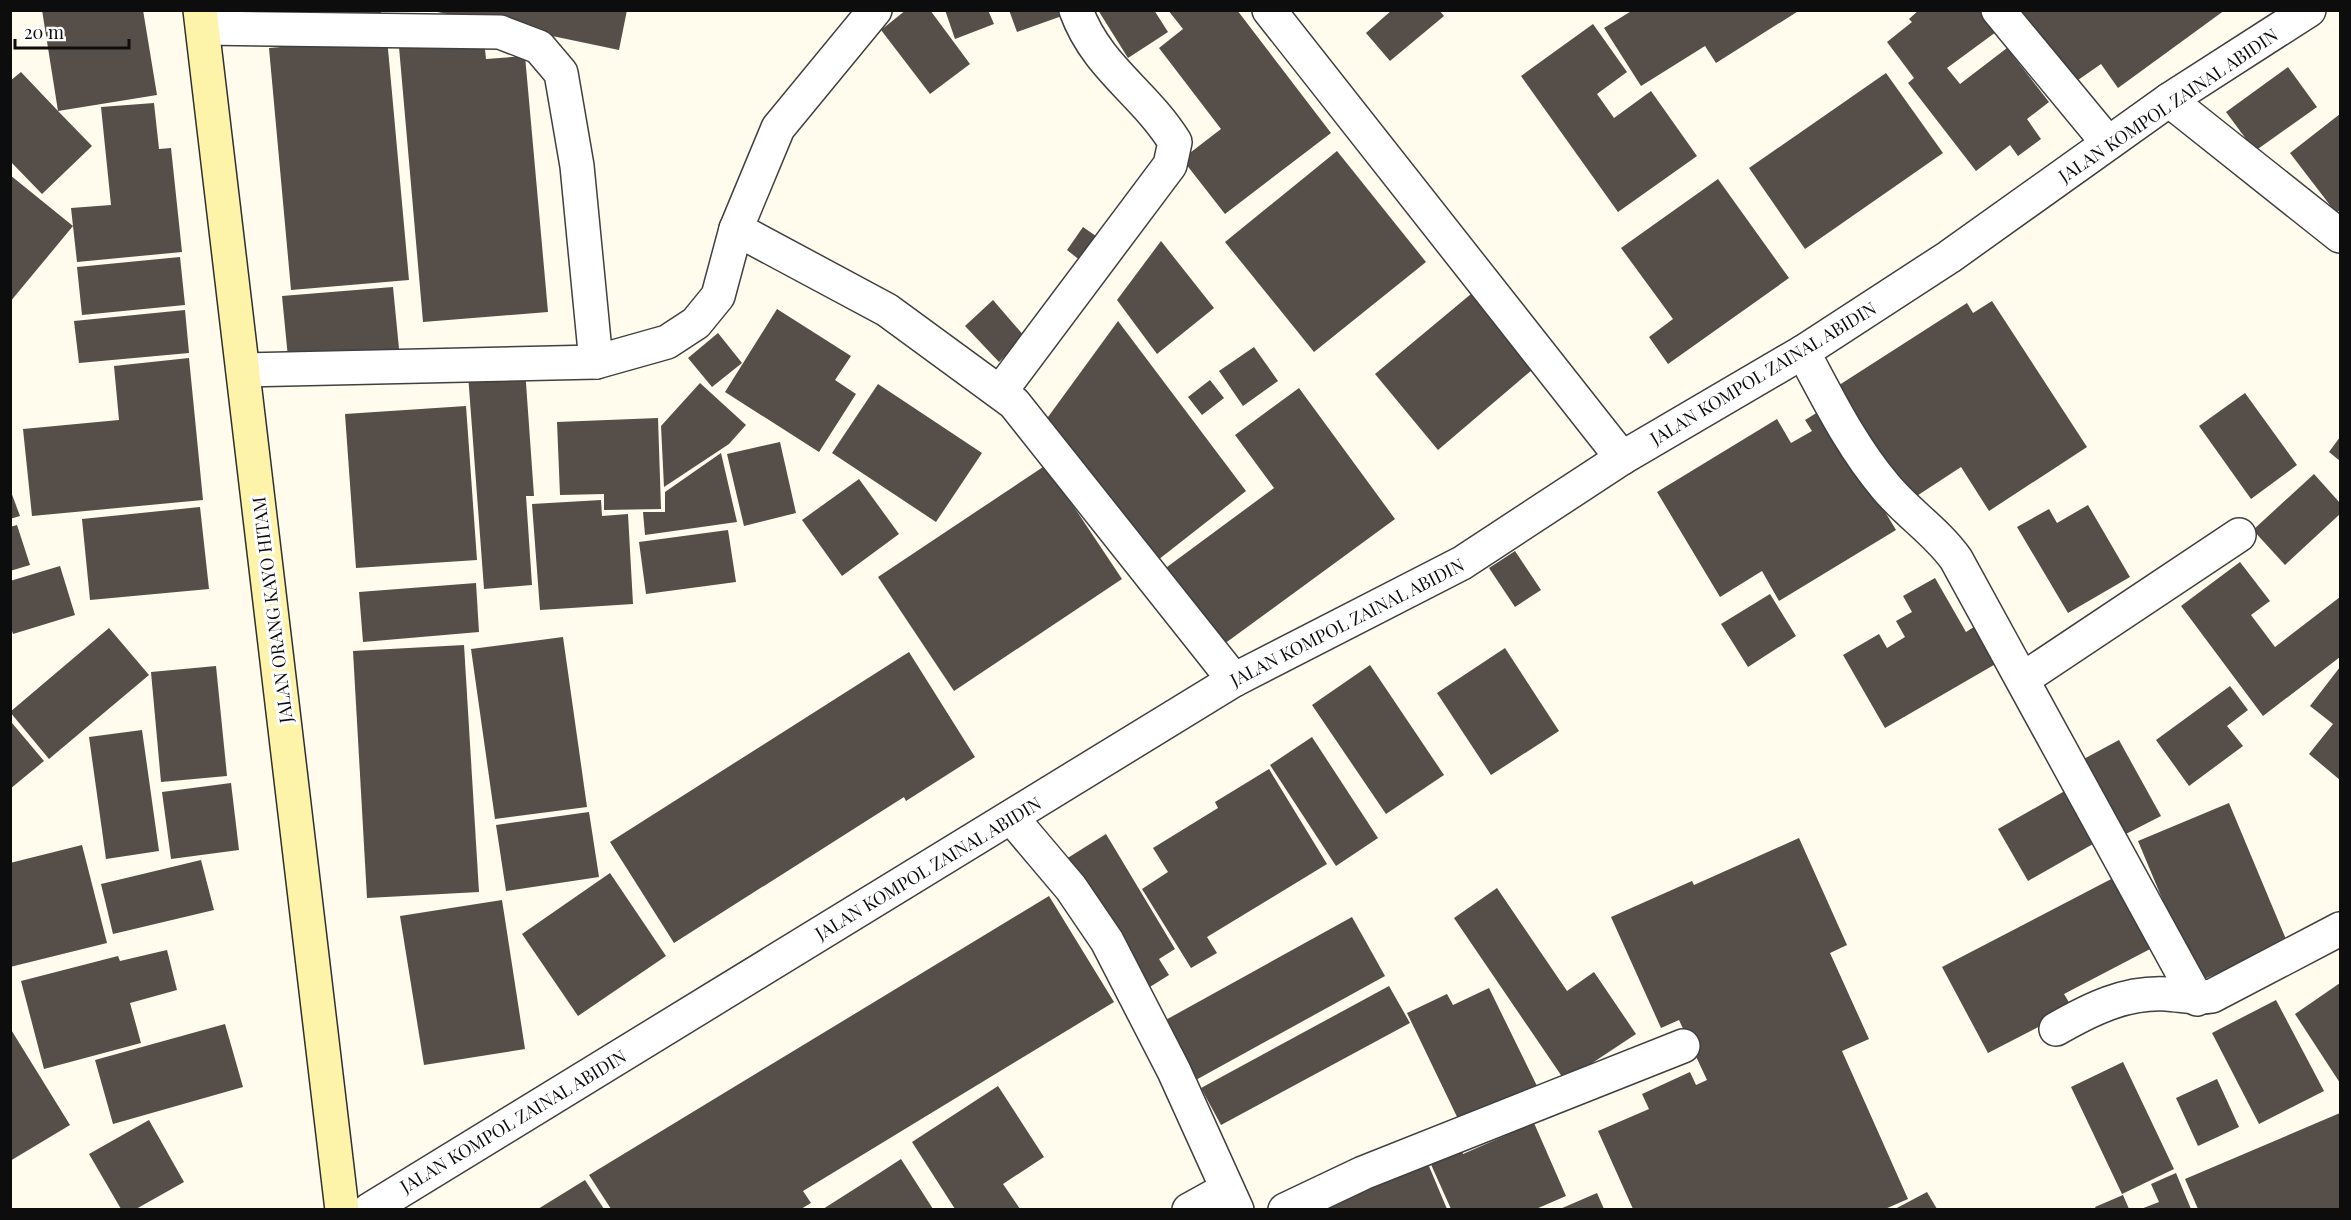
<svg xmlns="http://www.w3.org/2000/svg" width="2351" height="1220" viewBox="0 0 2351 1220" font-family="'Playfair Display',serif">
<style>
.building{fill:#554e49}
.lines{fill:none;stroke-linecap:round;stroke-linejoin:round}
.minor-casing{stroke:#404040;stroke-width:36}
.tertiary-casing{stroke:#404040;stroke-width:36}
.secondary-casing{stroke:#2f2f2f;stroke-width:36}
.minor{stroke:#fff;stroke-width:33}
.tertiary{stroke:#fff;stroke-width:33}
.secondary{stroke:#fdf3a9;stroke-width:33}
.labels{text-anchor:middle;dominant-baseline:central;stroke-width:6;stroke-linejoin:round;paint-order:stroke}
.street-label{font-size:18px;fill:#0d0d0d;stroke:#fff}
</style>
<rect width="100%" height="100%" fill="#fffbed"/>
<g class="building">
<path d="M42 10H143L157 95 58 111 92 146 42 194 10 161V81L21 72 58 111Z"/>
<rect x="253" y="10" width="128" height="13"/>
<path d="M428 10H627L619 50Z"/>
<path d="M906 10H930L970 64 930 94 881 30Z"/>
<path d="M945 10H988L994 24 955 39Z"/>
<path d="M1009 10H1060L1062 16 1017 32Z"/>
<path d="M1098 10H1154L1168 32 1128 58Z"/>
<path d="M1168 10H1237L1331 133 1225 214 1182 159 1221 129 1159 48 1183 29Z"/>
<path d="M1392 10H1439L1444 16 1390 61 1366 33Z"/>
<path d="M1633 10H1800L1716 63 1705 46 1641 86 1604 28Z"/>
<path d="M1919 10H1980L1996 32 1947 68 1960 84 2007 48 2049 102 2027 119 2041 139 2018 156 2010 145 1976 171 1908 83 1914 78 1887 42 1912 22 1909 19Z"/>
<path d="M2013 10H2225L2118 88 2101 64 2068 87Z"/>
<path d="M1593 24 1627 72 1597 94 1614 118 1651 91 1697 156 1618 212 1521 76Z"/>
<path d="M387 38 409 280 291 290 269 48Z"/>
<path d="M484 40 486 59 525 56 548 312 423 322 399 47Z"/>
<path d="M2288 67 2317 107 2255 151 2226 112Z"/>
<path d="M1886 73 1943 153 1805 249 1749 168Z"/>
<path d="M154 103 159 149 171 148 182 252 77 262 71 208 111 205 101 107Z"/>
<path d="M2340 114V210L2336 213 2290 153Z"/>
<path d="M1337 151 1426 262 1314 352 1225 242Z"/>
<path d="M10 175 73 226 10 302Z"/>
<path d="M1718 179 1789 278 1668 364 1649 337 1673 319 1621 248Z"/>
<path d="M1083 227 1103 241 1086 265 1067 250Z"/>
<path d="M1161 241 1214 308 1157 354 1117 300Z"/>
<path d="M180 257 185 305 82 315 77 267Z"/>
<path d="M393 287 400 359 289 368 282 296Z"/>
<path d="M1477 289 1539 364 1438 450 1375 374Z"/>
<path d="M993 300 1025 337 999 362 965 326Z"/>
<path d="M1992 301 2087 447 1989 511 1961 467 1906 503 1833 389 1967 303 1973 313Z"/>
<path d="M777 309 851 356 835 380 856 394 819 452 725 392Z"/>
<path d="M185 310 189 353 79 363 74 321Z"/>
<path d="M1118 321 1246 491 1149 567 1040 428Z"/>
<path d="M718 333 742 363 712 387 688 358Z"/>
<path d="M1254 347 1278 381 1243 406 1219 371Z"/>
<path d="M189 358 203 500 32 516 23 429 119 420 114 366Z"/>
<path d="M525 369 534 496H526L532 585 484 589 468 374Z"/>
<path d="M1210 380 1224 398 1202 415 1188 397Z"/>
<path d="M700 383 746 425 729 444 664 487 661 426Z"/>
<path d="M878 384 982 453 936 522 832 453Z"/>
<path d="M1299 388 1395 519 1220 647 1163 570 1274 488 1235 435Z"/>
<path d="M2245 393 2297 465 2251 499 2199 426Z"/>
<path d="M466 406 477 560 356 568 345 414Z"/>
<path d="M1823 409 1896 530 1779 601 1762 571 1720 597 1657 492 1777 419 1791 443 1812 431 1805 420Z"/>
<path d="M658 418 661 509 604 510V494L560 495 557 422Z"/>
<path d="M2340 437V461L2329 452Z"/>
<path d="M780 442 796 513 744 526 727 454Z"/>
<path d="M721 453 737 522 645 535 643 512H665V492Z"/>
<path d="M1046 465 1122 579 954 691 878 577Z"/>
<path d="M2314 474 2340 503V514L2285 565 2253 530Z"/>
<path d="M859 479 899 534 842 576 802 520Z"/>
<path d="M10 489 20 516 10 519Z"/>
<path d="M601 500 602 516 628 514 633 604 540 610 532 504Z"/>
<path d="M2088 505 2130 577 2068 613 2017 527 2049 509 2057 523Z"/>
<path d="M200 507 209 589 90 600 82 519Z"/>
<path d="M17 525 30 565 10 571V527Z"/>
<path d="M728 530 736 582 646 594 639 542Z"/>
<path d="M1515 551 1541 590 1515 607 1489 568Z"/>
<path d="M2240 562 2270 601 2251 615 2275 647 2340 597V657L2263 716 2181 606Z"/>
<path d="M60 566 75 615 13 634 10 625V581Z"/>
<path d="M1935 578 1966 632 1977 625 1999 662 1885 728 1843 655 1879 634 1887 648 1905 637 1896 621 1912 612 1903 596Z"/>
<path d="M476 583 479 632 363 642 359 592Z"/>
<path d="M1770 594 1796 636 1748 667 1721 624Z"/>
<path d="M109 628 149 675 49 759 10 712Z"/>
<path d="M563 637 587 807 495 819 471 649Z"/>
<path d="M464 645 479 892 367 898 353 651Z"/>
<path d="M1505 648 1559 731 1491 775 1437 693Z"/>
<path d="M909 652 975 757 906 801 904 797 674 943 610 842Z"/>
<path d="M1370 665 1444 775 1386 814 1312 705Z"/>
<path d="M216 666 227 776 161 782 151 672Z"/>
<path d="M2340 667V780L2309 754 2333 724 2310 706Z"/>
<path d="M2230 686 2248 710 2227 726 2243 746 2189 786 2156 740Z"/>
<path d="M12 723 44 761 10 789V725Z"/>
<path d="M142 730 159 851 106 859 89 737Z"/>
<path d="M1312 737 1378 838 1336 866 1270 765Z"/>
<path d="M2119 740 2161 816 2120 837 2080 761Z"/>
<path d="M1269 769 1327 864 1207 937 1217 953 1191 968 1142 889 1168 872 1153 848 1218 808 1215 802Z"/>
<path d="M231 783 239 850 171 859 162 792Z"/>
<path d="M2070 788 2100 840 2028 881 1998 829Z"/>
<path d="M2229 803 2288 944 2197 982 2138 841Z"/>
<path d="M589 812 599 877 506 891 496 825Z"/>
<path d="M1106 834 1175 949 1159 959 1169 975 1145 990 1066 859Z"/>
<path d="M1799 838 1847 945 1830 953 1869 1039 1842 1051 1908 1199 1885 1209H1633L1598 1131 1649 1109 1642 1094 1690 1072 1696 1085 1707 1080 1679 1020 1661 1028 1611 917 1692 881 1694 885Z"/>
<path d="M82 845 107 943 10 967V863Z"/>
<path d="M201 860 214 910 113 934 101 884Z"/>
<path d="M610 873 666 956 578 1016 522 934Z"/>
<path d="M2117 876 2154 947 2064 994 2073 1009 1988 1053 1942 967Z"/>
<path d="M1497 888 1567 991 1594 972 1636 1034 1565 1081 1454 918Z"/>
<path d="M1049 896 1114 1002 803 1191 811 1203 801 1209H611L589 1175Z"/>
<path d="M502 900 525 1049 424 1065 400 916Z"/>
<path d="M1352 917 1385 976 1194 1081 1162 1022Z"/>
<path d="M167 950 177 990 130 1003 141 1043 44 1069 21 981 118 956 120 961Z"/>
<path d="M2340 983V1083L2295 1014Z"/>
<path d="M1389 986 1410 1023 1221 1125 1201 1088Z"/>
<path d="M1489 988 1537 1086 1460 1123 1407 1013 1447 994 1453 1005Z"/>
<path d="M2276 1000 2324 1091 2259 1124 2212 1033Z"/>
<path d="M225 1024 243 1087 113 1124 95 1060Z"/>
<path d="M10 1028 70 1125 10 1161Z"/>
<path d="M2123 1062 2174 1169 2122 1194 2071 1087Z"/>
<path d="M2217 1079 2239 1127 2198 1146 2176 1098Z"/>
<path d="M998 1086 1044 1157 1003 1184 1020 1209H955L912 1142Z"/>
<path d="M2340 1113V1209H2198L2185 1179Z"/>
<path d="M149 1120 184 1182 136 1209H121L89 1154Z"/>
<path d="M1534 1123 1566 1196 1536 1209H1451L1429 1160 1460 1146 1463 1154Z"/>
<path d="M1423 1152 1447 1209H1299Z"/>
<path d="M901 1159 933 1209H823L878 1174Z"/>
<path d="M2176 1173 2191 1209H2141L2159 1202 2151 1184Z"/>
<path d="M585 1180 604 1209H538Z"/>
<path d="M1927 1192 1937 1209H1895Z"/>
<path d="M1597 1193 1604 1209H1560Z"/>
<path d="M2123 1195 2129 1209H2096L2095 1207Z"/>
</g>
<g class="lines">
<g class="minor-casing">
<g id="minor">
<path d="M1269 10 1622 458"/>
<path d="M1998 10 2108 143"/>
<path d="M203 28 500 32 539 47 561 73 577 166 596 362"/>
<path d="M2169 100 2340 236"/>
<path d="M736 229 887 310 1014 403 1234 680"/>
<path d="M1803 352C1828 398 1851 446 1885 486 1907 513 1936 531 1956 559L2197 999"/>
<path d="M243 370 596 362 667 342 696 323 718 296 736 229 778 128 875 10"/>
<path d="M1000 392 1170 165 1175 142C1144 92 1097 68 1076 10"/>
<path d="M2023 679 2239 535"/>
<path d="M1011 817 1071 888 1107 941 1174 1071 1237 1210"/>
<path d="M2056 1029C2091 1009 2125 992 2166 994 2182 995 2195 999 2212 996L2340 929"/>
<path d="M1189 1210 1227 1189"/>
<path d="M1285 1210 1363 1173 1683 1046"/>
</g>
</g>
<g class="tertiary-casing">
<path id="tertiary" d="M369 1210 1234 680 1462 563 1622 458 1803 352 1949 257 2169 100 2309 10"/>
</g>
<g class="secondary-casing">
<path id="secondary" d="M200 10 342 1210"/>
</g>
<use href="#minor" class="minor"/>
<use href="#tertiary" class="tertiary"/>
<use href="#secondary" class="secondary"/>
</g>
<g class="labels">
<g class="street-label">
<text transform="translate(2168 105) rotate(-34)">JALAN KOMPOL ZAINAL ABIDIN</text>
<text transform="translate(1763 373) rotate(-31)">JALAN KOMPOL ZAINAL ABIDIN</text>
<text transform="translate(272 610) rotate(-97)">JALAN ORANG KAYO HITAM</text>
<text transform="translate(1347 622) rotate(-27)">JALAN KOMPOL ZAINAL ABIDIN</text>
<text transform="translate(928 868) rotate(-31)">JALAN KOMPOL ZAINAL ABIDIN</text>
<text transform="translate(513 1121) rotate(-31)">JALAN KOMPOL ZAINAL ABIDIN</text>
</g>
</g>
<rect width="2351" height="1220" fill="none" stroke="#0d0d0d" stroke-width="24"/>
<path d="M15 39v9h114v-9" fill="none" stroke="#0d0d0d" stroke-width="3"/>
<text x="24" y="39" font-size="18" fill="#0d0d0d" stroke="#ffffff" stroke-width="4.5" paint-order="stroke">20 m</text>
</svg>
